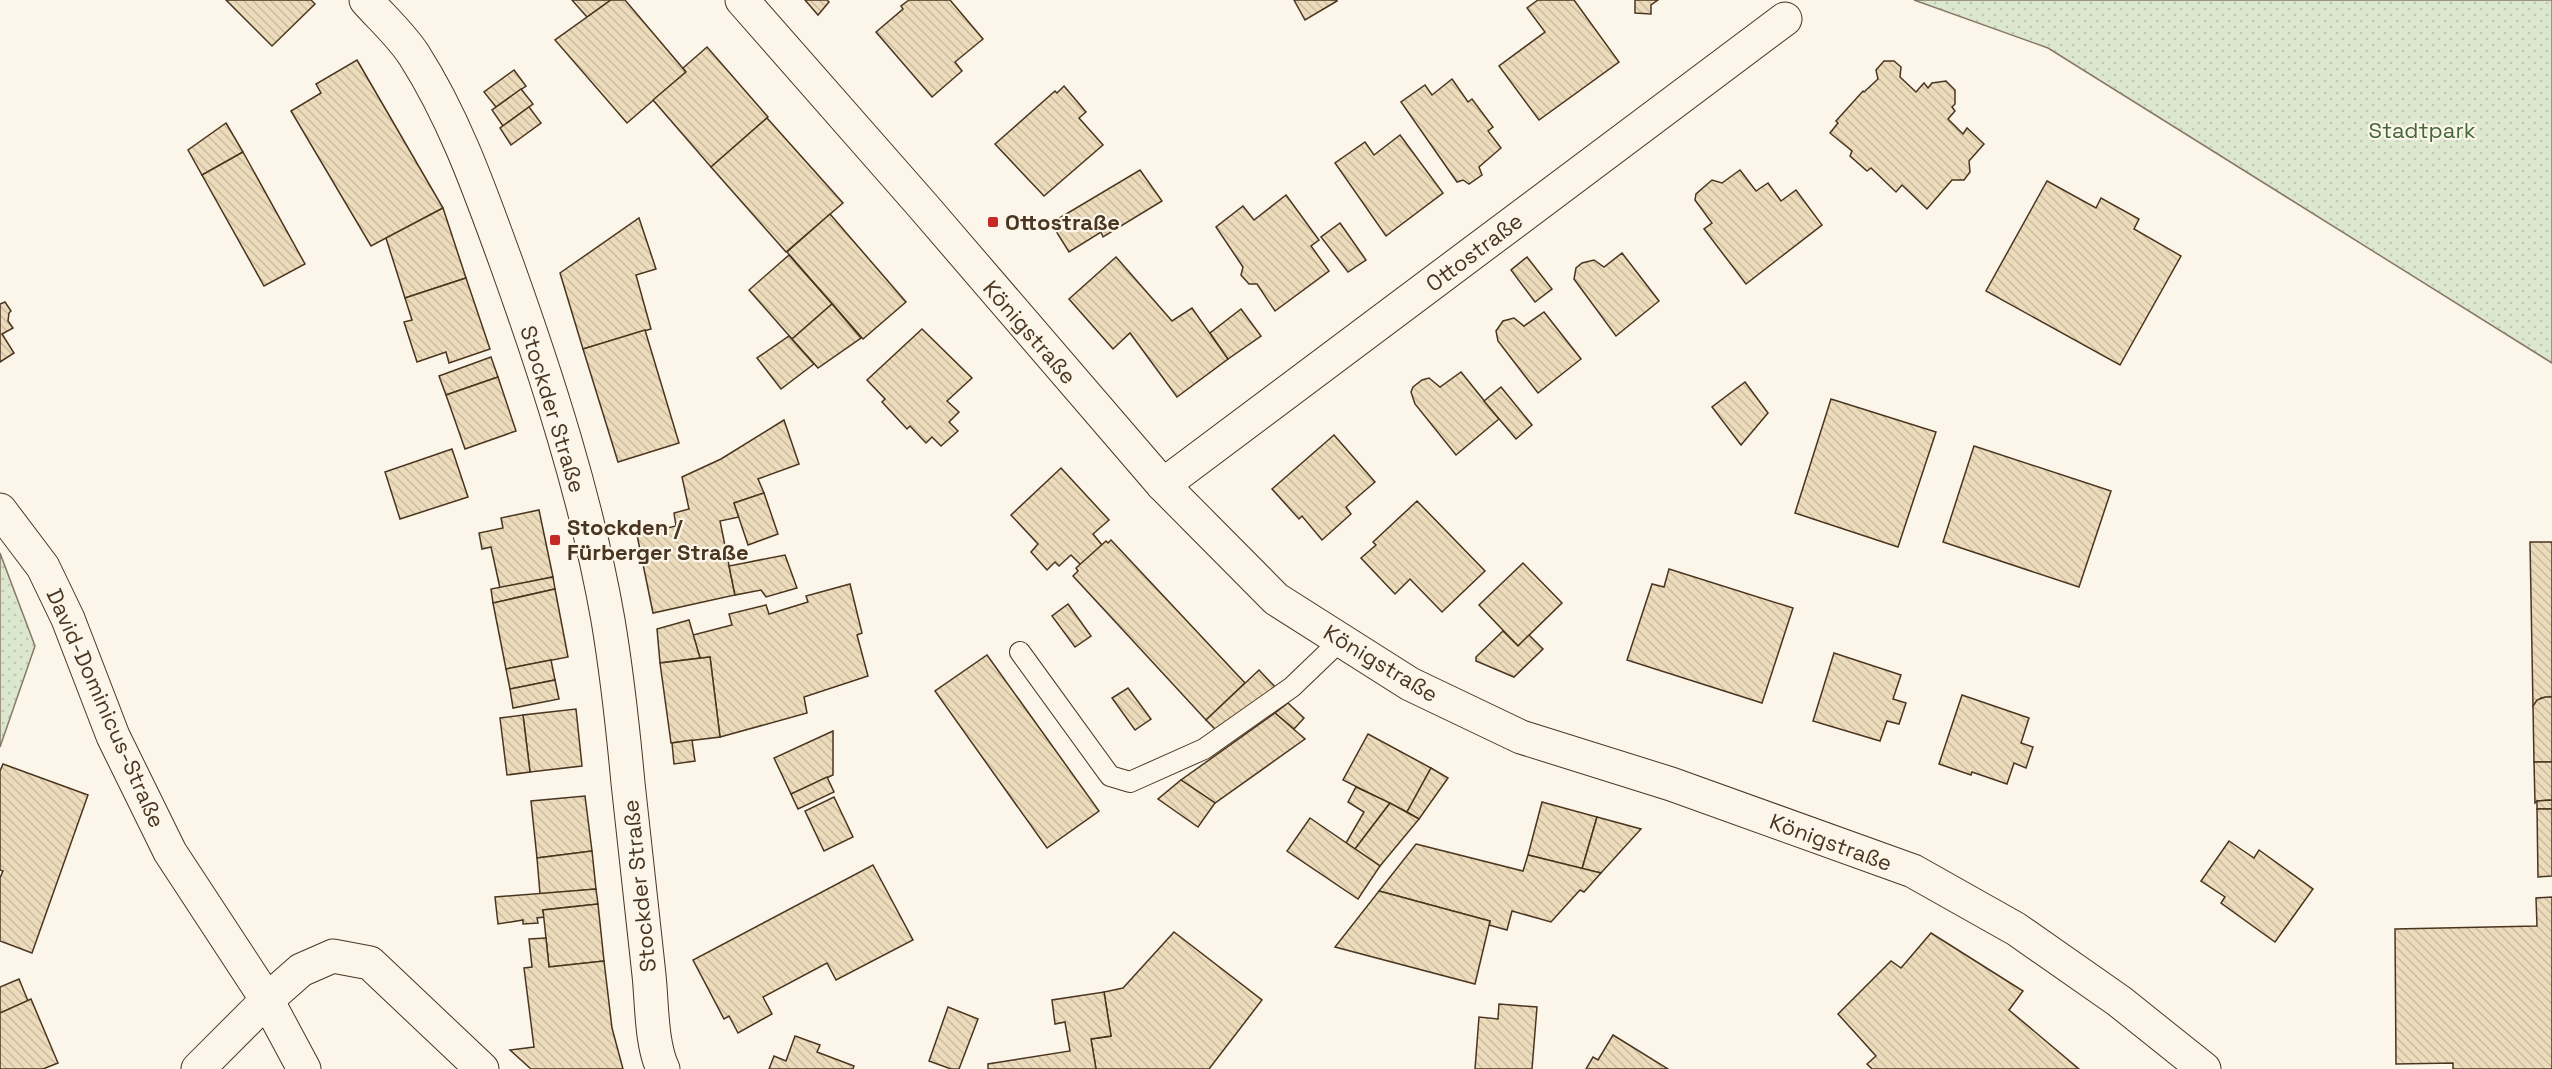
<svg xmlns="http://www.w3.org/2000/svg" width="2552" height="1069" viewBox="0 0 2552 1069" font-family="'Space Grotesk',sans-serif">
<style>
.park{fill:url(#park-dots);stroke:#887966;stroke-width:1.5}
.building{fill:url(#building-back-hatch);stroke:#4a3520;stroke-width:1.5}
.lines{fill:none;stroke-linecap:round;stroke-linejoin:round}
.lane-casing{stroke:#4a3520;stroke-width:22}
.street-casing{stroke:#4a3520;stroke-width:35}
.secondary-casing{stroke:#4a3520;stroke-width:35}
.lane{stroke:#fbf6e9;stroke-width:20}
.street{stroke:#fbf6e9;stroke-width:33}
.secondary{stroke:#fbf6e9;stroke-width:33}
.poi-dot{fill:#c62828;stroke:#fbf6e9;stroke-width:2}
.labels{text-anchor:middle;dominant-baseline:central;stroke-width:4.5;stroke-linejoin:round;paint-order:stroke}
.park-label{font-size:22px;fill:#436837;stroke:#fbf6e9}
.poi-label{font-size:22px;font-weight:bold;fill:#4a3520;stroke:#fbf6e9;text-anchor:start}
.street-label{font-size:22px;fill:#4a3520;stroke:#fbf6e9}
</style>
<defs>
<pattern id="park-dots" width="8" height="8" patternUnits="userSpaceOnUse" patternTransform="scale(1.5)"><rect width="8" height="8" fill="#dce7d0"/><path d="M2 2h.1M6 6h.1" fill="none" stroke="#bec7b2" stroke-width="1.8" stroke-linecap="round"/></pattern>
<pattern id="building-back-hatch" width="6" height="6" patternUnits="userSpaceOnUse" patternTransform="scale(1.5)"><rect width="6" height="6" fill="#ecdcbc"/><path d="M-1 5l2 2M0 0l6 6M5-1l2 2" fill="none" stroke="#ccbda1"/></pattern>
</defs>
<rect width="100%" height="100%" fill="#fbf6e9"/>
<g class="park">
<path d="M1914 0H2552V363L2048 48Z"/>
<path d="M0 553 35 646 0 747Z"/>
</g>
<g class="building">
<path d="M226 0H311L315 4 272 46Z"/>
<path d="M572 0H611L587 17Z"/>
<path d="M611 0H625L686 72 627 123 555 40Z"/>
<path d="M805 0H827L829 2 818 15Z"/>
<path d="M909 0H950L983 39 955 62 962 71 932 97 876 32 903 9 901 6Z"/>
<path d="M1294 0H1337V1L1305 20Z"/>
<path d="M1538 0H1574L1619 62 1539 120 1499 66 1545 32 1527 8Z"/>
<path d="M1635 0H1658L1651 5V14L1635 13Z"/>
<path d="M707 47 768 117 711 167 653 100 686 72 683 68Z"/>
<path d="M357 60 443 208 371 246 291 111 321 93 316 84Z"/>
<path d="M1884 61H1894L1901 67 1900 77 1916 92 1924 83 1928 88 1932 83 1946 81 1955 90V104L1952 107 1955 111 1948 119 1963 134 1967 128 1984 144 1969 161 1970 172 1964 180H1952L1927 209 1902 185 1896 192 1871 168 1867 171 1850 156 1852 151 1830 133 1838 123 1836 121 1863 91 1864 92 1878 79 1876 70Z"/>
<path d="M514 70 526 86 496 107 484 92Z"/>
<path d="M1452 79 1468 102 1472 99 1493 127 1488 131 1501 148 1479 167 1482 175 1469 184 1463 180 1457 182 1401 102 1425 85 1432 95Z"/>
<path d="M1064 86 1086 112 1079 118 1103 145 1044 196 995 144 1055 91 1057 93Z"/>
<path d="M521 89 533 104 503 126 492 110Z"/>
<path d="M529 107 541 123 511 145 500 128Z"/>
<path d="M767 118 843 203 786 252 711 167Z"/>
<path d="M226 123 243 152 202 175 188 150Z"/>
<path d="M1400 135 1443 193 1386 236 1335 163 1365 142 1374 155Z"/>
<path d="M243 152 305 264 264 286 202 175Z"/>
<path d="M1140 170 1162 201 1103 237 1101 232 1069 252 1051 223Z"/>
<path d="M1740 170 1756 191 1768 183 1781 201 1796 190 1822 225 1746 284 1704 229 1712 223 1695 200 1696 194 1712 180 1722 183Z"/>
<path d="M2047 181 2096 208 2101 198 2139 219 2134 229 2181 256 2120 365 1986 291Z"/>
<path d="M1286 195 1319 240 1311 246 1329 271 1275 311 1257 284H1249L1241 275 1243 267 1216 227 1243 206 1254 220Z"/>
<path d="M443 208 466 278 405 298 386 238Z"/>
<path d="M830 214 906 302 863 339 787 252Z"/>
<path d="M639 218 656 269 636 275 651 329 583 349 560 273Z"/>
<path d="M1340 223 1366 260 1348 272 1321 237Z"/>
<path d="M1622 253 1659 301 1616 336 1574 279 1576 268 1582 263 1594 260 1604 267Z"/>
<path d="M789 255 832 304 792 339 749 290Z"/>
<path d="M1116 257 1172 321 1192 308 1228 359 1177 397 1130 333 1113 349 1069 299Z"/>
<path d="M1527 257 1552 289 1535 302 1511 270Z"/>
<path d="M466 278 490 349 449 363 446 352 417 362 404 322 412 320 405 298Z"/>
<path d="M5 302 11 311 9 313 8 321 13 328 2 334 14 353 0 362V304Z"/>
<path d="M832 304 861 338 818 368 792 339Z"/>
<path d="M1241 309 1261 336 1228 359 1210 333Z"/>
<path d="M1544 312 1581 359 1538 393 1498 341 1496 331 1503 321 1514 318 1524 326Z"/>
<path d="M922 329 972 378 947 401 959 412 949 422 958 431 941 446 932 437 926 443 910 426 907 429 882 402 885 399 867 380Z"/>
<path d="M645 330 679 443 618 462 583 349Z"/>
<path d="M789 336 814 364 781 389 757 358Z"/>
<path d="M491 357 498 377 446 395 439 376Z"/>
<path d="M1461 372 1499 419 1456 455 1415 404 1411 392 1413 387 1422 380 1429 378 1440 387Z"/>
<path d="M498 377 516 431 465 449 446 395Z"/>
<path d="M1745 382 1768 413 1741 445 1712 407Z"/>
<path d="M1501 387 1532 425 1516 439 1484 401Z"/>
<path d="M1831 399 1936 432 1898 547 1795 513Z"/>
<path d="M784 420 799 464 758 479 764 493 734 503 739 517 720 521 735 595 653 613 637 535 676 526 674 513 689 509 682 477 721 459Z"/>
<path d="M1334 435 1375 482 1346 507 1351 514 1322 540 1302 516 1299 519 1272 489Z"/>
<path d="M1974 446 2111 491 2079 587 1943 542Z"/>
<path d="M452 449 468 497 400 519 385 472Z"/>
<path d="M1061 468 1109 520 1093 534 1102 545 1081 565 1071 555 1059 566 1055 562 1047 570 1031 552 1038 544 1011 515Z"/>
<path d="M764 493 778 534 748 545 734 503Z"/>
<path d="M1417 501 1485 571 1442 612 1410 579 1395 594 1361 558 1376 545 1373 542Z"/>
<path d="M539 510 553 577 500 588 491 547 482 549 479 533 503 528 501 518Z"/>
<path d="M1111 540 1245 683 1206 720 1073 576 1078 571 1076 568 1106 541 1108 543Z"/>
<path d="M2530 542H2552V697L2541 698 2533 706Z"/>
<path d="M785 555 797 588 766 597 761 590 735 595 729 566Z"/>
<path d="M1523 563 1562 603 1518 646 1479 605Z"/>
<path d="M1669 569 1793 608 1762 703 1627 660 1652 584 1664 587Z"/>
<path d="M553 577 555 589 493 603 491 589Z"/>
<path d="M850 584 862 633 857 635 868 676 804 697 807 713 720 737 710 657 700 658 693 635 732 625 729 614 766 605 769 614 808 602 806 596Z"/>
<path d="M555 589 568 657 506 669 493 603Z"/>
<path d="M1068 604 1091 636 1075 647 1052 616Z"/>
<path d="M689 620 700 658 660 663 657 629Z"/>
<path d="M1503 631 1518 646 1529 635 1543 649 1514 677 1476 661V657Z"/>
<path d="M1834 653 1901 675 1893 699 1906 703 1899 724 1887 721 1880 741 1813 721Z"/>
<path d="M987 655 1099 811 1047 848 935 691Z"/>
<path d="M710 657 720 737 671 743 660 663Z"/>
<path d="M551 660 555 680 510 689 506 669Z"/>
<path d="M1259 670 1275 687 1216 730 1206 720Z"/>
<path d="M555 680 559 699 513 708 510 689Z"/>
<path d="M1128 688 1151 719 1135 730 1112 698Z"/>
<path d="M1962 695 2029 718 2021 743 2033 747 2026 768 2014 763 2007 784 1972 772 1971 775 1939 764Z"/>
<path d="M2545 697H2552V762H2534L2533 706 2537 700Z"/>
<path d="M1288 703 1304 718 1294 729 1275 713Z"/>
<path d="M576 709 582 766 530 772 523 715Z"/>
<path d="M1275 713 1305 739 1215 803 1181 780Z"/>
<path d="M523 715 530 772 507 775 500 718Z"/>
<path d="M833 731V775L791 794 774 758Z"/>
<path d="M1368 734 1431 768 1407 812 1343 780Z"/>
<path d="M692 740 695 761 674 764 672 743Z"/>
<path d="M2534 762H2552V800L2537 801 2535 803Z"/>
<path d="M3 764 88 795 32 953 0 941V878L3 871 0 870V771Z"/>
<path d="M1431 768 1448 778 1419 819 1407 812Z"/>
<path d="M827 777 834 792 798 809 791 794Z"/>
<path d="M1181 780 1215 803 1198 827 1158 799Z"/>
<path d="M1356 787 1390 803 1355 849 1346 843 1364 812 1348 802Z"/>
<path d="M585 796 592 851 537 858 531 801Z"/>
<path d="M834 797 853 837 824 851 805 811Z"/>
<path d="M2552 800V809H2537V801Z"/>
<path d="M1542 802 1597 817 1582 869 1528 855Z"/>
<path d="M1390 803 1419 819 1380 866 1355 849Z"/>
<path d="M2537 809H2552V876L2538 877Z"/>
<path d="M1597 817 1641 829 1601 873 1582 869Z"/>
<path d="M1310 818 1380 866 1358 899 1287 851Z"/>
<path d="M2229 841 2254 858 2259 850 2313 889 2275 942 2221 903 2225 897 2201 881Z"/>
<path d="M1416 844 1523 871 1528 855 1601 873 1584 892 1580 890 1551 922 1512 911 1507 930 1489 925 1490 921 1379 891Z"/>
<path d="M592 851 596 889 540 894 537 858Z"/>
<path d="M873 865 913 940 836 980 827 963 763 997 772 1014 738 1033 729 1016 724 1019 693 960Z"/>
<path d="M596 889 598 904 543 910 544 917 537 918 538 923 523 924V920L498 924 495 897Z"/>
<path d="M1379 891 1490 921 1475 984 1335 947Z"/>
<path d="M2552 897V1069H2453V1063L2396 1064 2395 929 2537 926 2536 898Z"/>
<path d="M598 904 604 961 549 967 543 910Z"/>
<path d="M1174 932 1262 1000 1209 1069H1096L1091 1039 1111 1036 1104 992 1123 988Z"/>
<path d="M1931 933 2023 991 2009 1010 2079 1069H1872L1867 1064 1876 1056 1838 1014 1891 961 1901 968Z"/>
<path d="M546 938 549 967 604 961 612 1028 623 1069H531L510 1050 534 1047 524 968 532 967 529 939Z"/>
<path d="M19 979 28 1001 0 1013V987Z"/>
<path d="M1104 992 1111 1036 1091 1039 1096 1069H988V1064L1070 1051 1065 1022 1055 1024 1052 1000Z"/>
<path d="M31 999 58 1063 43 1069H0V1013Z"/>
<path d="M1499 1004 1537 1007 1532 1069H1475L1479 1017 1498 1019Z"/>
<path d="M948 1007 978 1019 959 1069H951L929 1061Z"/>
<path d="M1613 1035 1668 1069H1586L1593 1057 1598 1060Z"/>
<path d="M795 1036 820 1045 817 1052 854 1066 853 1069H769L774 1056 786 1061Z"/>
</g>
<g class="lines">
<g class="lane-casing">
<path id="lane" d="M1020 652 1110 776 1130 782 1204 749 1292 687 1341 640"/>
</g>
<g class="street-casing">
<g id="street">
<path d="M366 0C382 18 401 35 414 55 455 119 480 191 506 262 547 376 587 500 608 620 617 674 623 729 628 783 635 847 642 911 649 975 652 1003 651 1044 663 1069"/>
<path d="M1163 485 1785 19"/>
<path d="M0 510 43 567 68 619 113 736 170 852 267 1000 304 1069"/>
<path d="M198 1069 267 1000 301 970 333 956 370 963 482 1069"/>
</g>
</g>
<g class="secondary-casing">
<path id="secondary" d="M742 0 923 206 1163 485 1276 599 1410 684 1521 737 1671 784 1913 871 2016 929 2119 1001 2204 1069"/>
</g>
<use href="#lane" class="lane"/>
<use href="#street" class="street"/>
<use href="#secondary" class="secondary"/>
</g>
<g class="poi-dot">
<rect x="987" y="216" width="12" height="12" rx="3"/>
<rect x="549" y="534" width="12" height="12" rx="3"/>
</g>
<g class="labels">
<g class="park-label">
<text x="2422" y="130">Stadtpark</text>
</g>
<g class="poi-label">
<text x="1005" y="222">Ottostraße</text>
<text x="567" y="527">Stockden /<tspan x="567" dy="25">Fürberger Straße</tspan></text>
</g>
<g class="street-label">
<text transform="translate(1474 252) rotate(-37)">Ottostraße</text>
<text transform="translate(1030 332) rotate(49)">Königstraße</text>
<text transform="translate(553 409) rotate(73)">Stockder Straße</text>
<text transform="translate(1381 663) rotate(31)">Königstraße</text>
<text transform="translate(106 708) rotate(66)">David-Dominicus-Straße</text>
<text transform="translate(1831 842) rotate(20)">Königstraße</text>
<text transform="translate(639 886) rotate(-96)">Stockder Straße</text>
</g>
</g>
</svg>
